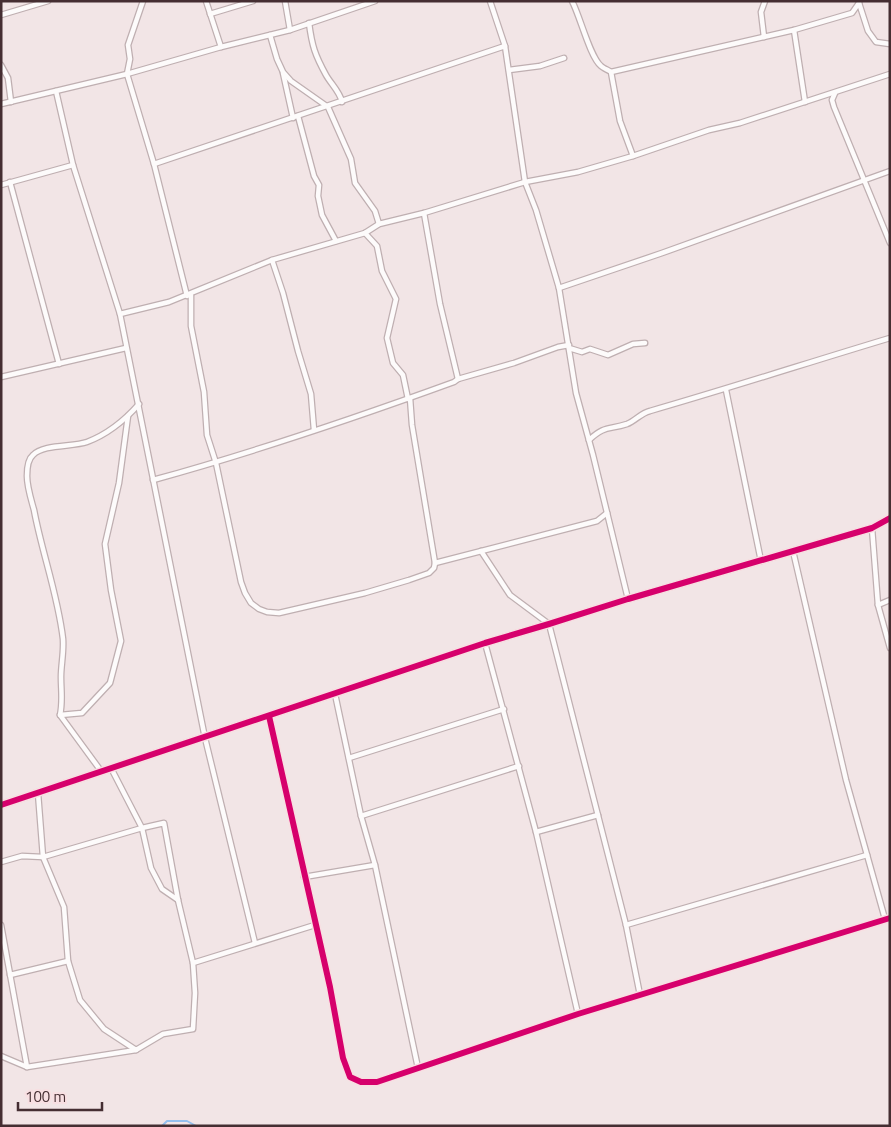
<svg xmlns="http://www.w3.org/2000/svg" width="891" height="1127" viewBox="0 0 891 1127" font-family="'Titillium Web',sans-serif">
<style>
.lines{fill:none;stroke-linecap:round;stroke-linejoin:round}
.stream{stroke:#95c0ee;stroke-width:2}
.minor-casing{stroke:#bfafb1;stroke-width:7}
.tertiary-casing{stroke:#bfafb1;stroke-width:8}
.minor{stroke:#fdfbfb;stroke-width:4.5}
.tertiary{stroke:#fdfbfb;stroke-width:5.5}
.cycleway-casing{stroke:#f8dfe2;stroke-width:9}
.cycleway{stroke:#d6006c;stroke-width:6}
</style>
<rect width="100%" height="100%" fill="#f2e5e6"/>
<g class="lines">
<path class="stream" d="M162 1126 167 1121H187L196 1126"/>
<g class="minor-casing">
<g id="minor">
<path d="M143 1 128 45 130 59 127 74 154 164 187 296"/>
<path d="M206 1 221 47"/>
<path d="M285 1 290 30"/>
<path d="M490 1 505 46 525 182 536 210 559 288 576 393 593 455 628 599"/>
<path d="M572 1C580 16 590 57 601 66 603 68 608 70 611 72L620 121 633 156"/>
<path d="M859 3 868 31 876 42 890 44"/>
<path d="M210 14 253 1"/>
<path d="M1 15 48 1"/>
<path d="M309 23C312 46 315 55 326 75 331 84 340 92 342 102"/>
<path d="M794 30 805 102"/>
<path d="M270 35 277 59 283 72 291 81 328 107 351 159 355 183 375 211 379 224"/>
<path d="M764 37 761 12 765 1"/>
<path d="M1 65 8 78 11 102"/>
<path d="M509 70 540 66 564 58"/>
<path d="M611 72 794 30 852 13 859 3"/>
<path d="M283 73 293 118"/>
<path d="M56 91 73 165 120 314 205 738 255 943"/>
<path d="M835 93 832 100 834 107 890 243"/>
<path d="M1 104 127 74 221 47 290 30 375 1"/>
<path d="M298 116 314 176 319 185 318 196 322 215 336 241"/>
<path d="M154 164 505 46"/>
<path d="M10 182 59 364"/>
<path d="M1 185 73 165"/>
<path d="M424 213 440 304 458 379"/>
<path d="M365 233 377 246 382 271 396 299 387 338 393 363 403 375 408 399"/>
<path d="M272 260 283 293 298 351 311 394 314 430"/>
<path d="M559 288 662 253 890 171"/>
<path d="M191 295V326L204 392 207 435 216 463 241 582 245 593 251 603 259 609 267 612 279 613 365 593 409 580 429 573 434 568 435 563 412 425 410 398"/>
<path d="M120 314 169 302 272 260 365 233 379 224 424 213 525 182 578 172 633 156 709 130 740 123 890 74"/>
<path d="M569 348 582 352 590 349 608 355 633 344 645 343"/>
<path d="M1 377 126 348"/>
<path d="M726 390 761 561"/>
<path d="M589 440C605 425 609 430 627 424 635 421 641 413 650 411 730 388 810 362 890 338"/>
<path d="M153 480C255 452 355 418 454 382L458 379 514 363 558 347 569 345"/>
<path d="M872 528 878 605 890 648"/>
<path d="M481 551 510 595 549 624 626 925 640 995"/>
<path d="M793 551 846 780 885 919"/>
<path d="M435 563 597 521 607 513"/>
<path d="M878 605 890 600"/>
<path d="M485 643 536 832 578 1014"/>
<path d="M335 694 361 816 375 865 418 1068"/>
<path d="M60 715 82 713 110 683 121 641 111 590 105 544 119 483 128 416"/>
<path d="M269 716 330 987 343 1058 350 1077 361 1082H377L578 1014 890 918"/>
<path d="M349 758 504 709"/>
<path d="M111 768 142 828 164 823 178 900 193 963"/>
<path d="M101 771 60 715C63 702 61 690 61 677 61 665 64 652 63 639 58 595 42 553 34 510 31 499 27 487 27 476 27 470 28 459 33 455 43 444 73 447 87 442 108 434 125 420 139 404"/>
<path d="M38 793 43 857 64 907 68 961 80 1000 104 1029 136 1050 163 1034 193 1029 195 993 193 963 315 925"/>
<path d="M361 816 519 766"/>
<path d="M536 832 598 815"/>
<path d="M1 862 22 856 43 857 142 828 151 868 162 889 178 900"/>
<path d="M304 877 375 865"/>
<path d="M1 925 27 1067"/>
<path d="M626 925 867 855"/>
<path d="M10 975 68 961"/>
<path d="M1 1056 27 1067 136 1050"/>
</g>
</g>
<g class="tertiary-casing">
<path id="tertiary" d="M1 805 485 643 549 624 628 599 872 528 890 518"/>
</g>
<use href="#minor" class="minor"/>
<use href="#tertiary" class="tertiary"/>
<g class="cycleway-casing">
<g id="cycleway">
<path d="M269 716 330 987 343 1058 350 1077 361 1082H377L578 1014 890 918"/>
<path d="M1 805 485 643 549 624 628 599 872 528 890 518"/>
</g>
</g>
<use href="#cycleway" class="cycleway"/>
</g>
<rect width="891" height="1127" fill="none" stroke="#452e32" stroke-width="5"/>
<path d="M18 1102v8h84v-8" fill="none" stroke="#452e32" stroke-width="2.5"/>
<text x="25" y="1102" font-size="15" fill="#452e32" stroke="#f8dfe2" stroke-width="4" paint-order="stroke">100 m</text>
</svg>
